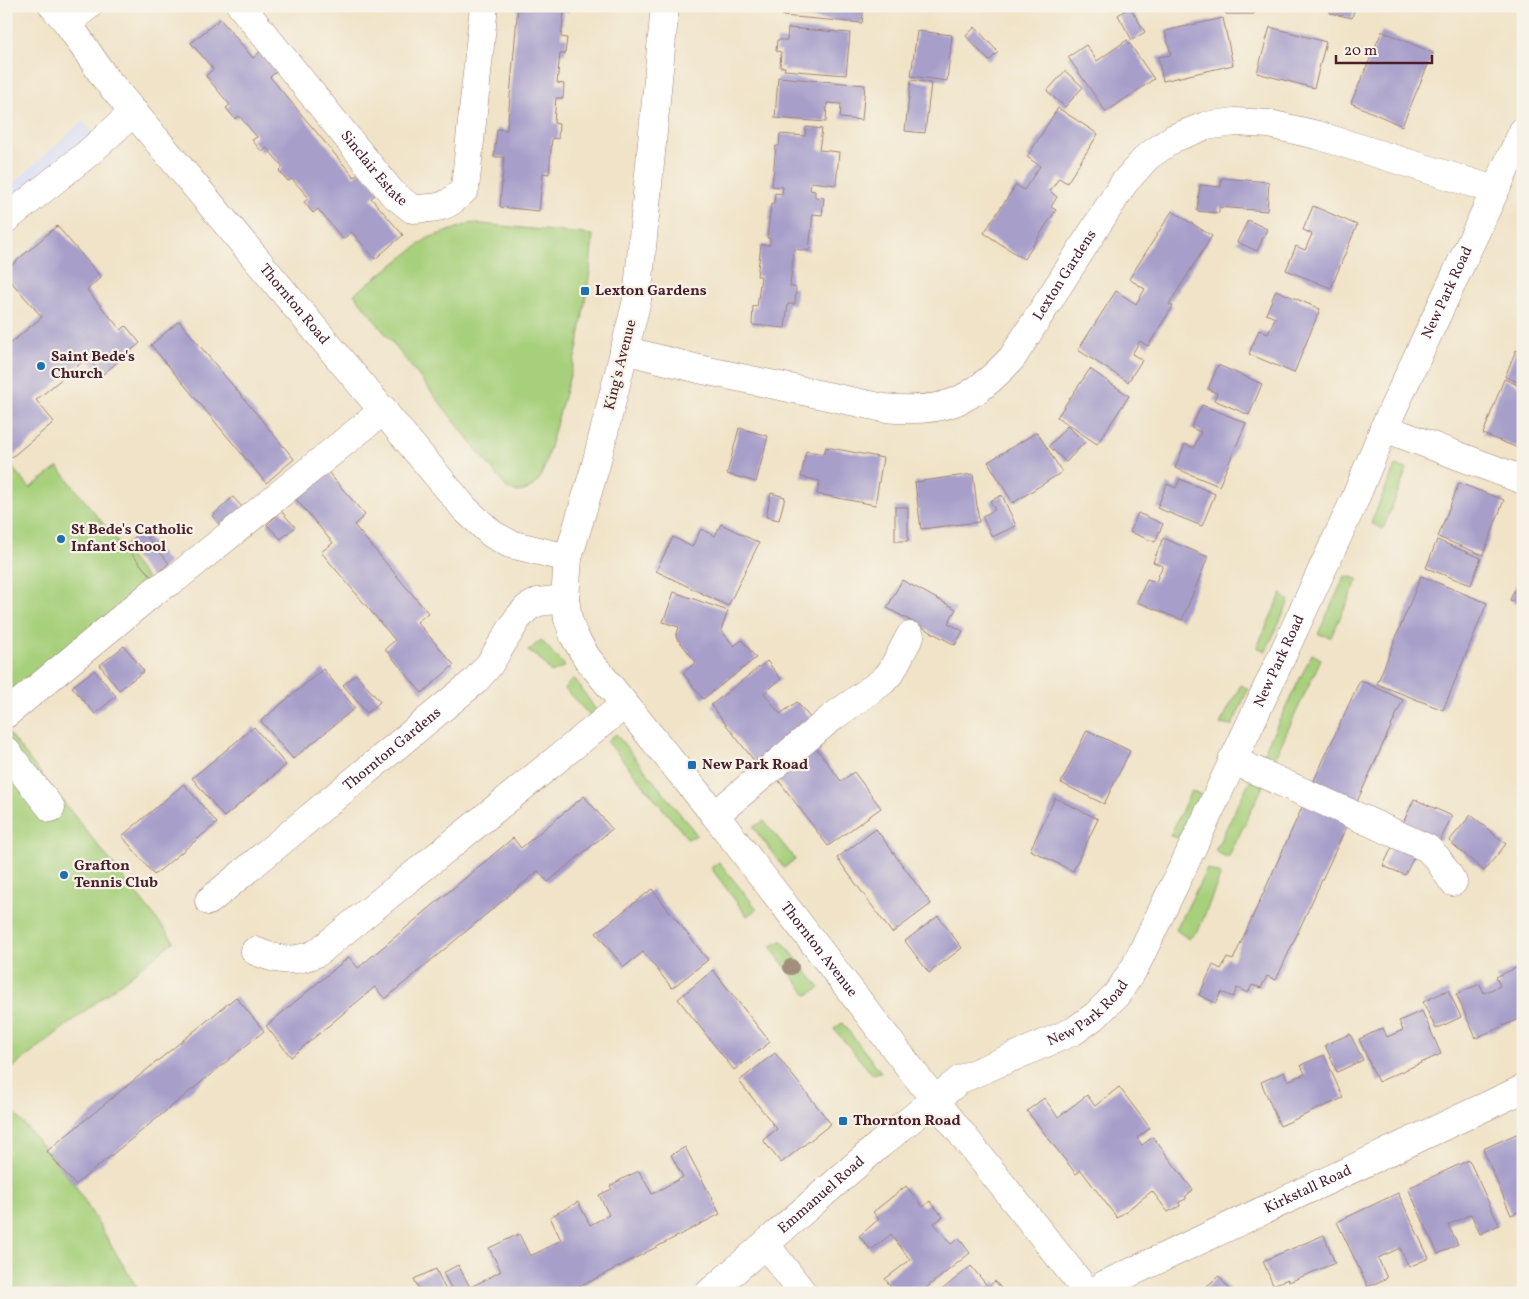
<svg xmlns="http://www.w3.org/2000/svg" width="1529" height="1299" viewBox="0 0 1529 1299" font-family="Vollkorn,serif">
<style>
.built{fill:#d1d9f9}
.green{fill:#a7d07c;stroke:#787854}
.building{fill:#a79fca}
.lines{fill:none;stroke-linecap:round;stroke-linejoin:round}
.minor-casing{stroke:#9d8179;stroke-width:29}
.major-casing{stroke:#9d8179;stroke-width:29}
.minor{stroke:#fff;stroke-width:28}
.major{stroke:#fff;stroke-width:28}
.tree{fill:#a18f7c}
.poi-dot{fill:#1f6fb2;stroke:#f7f3e8;stroke-width:2}
.labels{text-anchor:middle;dominant-baseline:central;stroke-width:4.5;stroke-linejoin:round;paint-order:stroke}
.street-label{font-size:15px;fill:#4a1f2b;stroke:#f7f3e8}
.poi-label{font-size:15px;font-weight:bold;fill:#4a1f2b;stroke:#f7f3e8;text-anchor:start}
</style>
<rect width="100%" height="100%" fill="#f7f3e8"/>
<filter id="ink" filterUnits="userSpaceOnUse"><feTurbulence type="fractalNoise" baseFrequency=".02" numOctaves="2"/><feDisplacementMap in="SourceGraphic" scale="10" xChannelSelector="R" yChannelSelector="G"/><feConvolveMatrix kernelMatrix="1 2 1 2 8 2 1 2 1" color-interpolation-filters="sRGB"/></filter>
<filter id="wash" filterUnits="userSpaceOnUse"><feTurbulence type="fractalNoise" baseFrequency=".0096" numOctaves="4" result="noise"/><feDisplacementMap in="SourceGraphic" scale="20" xChannelSelector="R" yChannelSelector="G"/><feGaussianBlur stdDeviation="1.12" result="paint"/><feColorMatrix in="noise" values="0 0 0 0 0 0 0 0 0 0 0 0 0 0 0 0 0 1.4 0 .05"/><feComposite in="paint" operator="in"/></filter>
<g filter="url(#wash)">
<rect width="100%" height="100%" fill="#f0e3c7"/>
<path class="built" d="M83 121 106 149 6 233V190Z"/>
<g class="green">
<path d="M472 223 593 235 590 271 577 350 543 472C537 486 522 498 507 488L354 294 428 238Z"/>
<path d="M9 464 30 488 58 467 156 590 20 703 6 692V466Z"/>
<path d="M1395 466 1407 469 1383 529 1371 523Z"/>
<path d="M1345 576 1358 579 1331 637 1318 634Z"/>
<path d="M1281 594 1289 601 1266 651 1257 647Z"/>
<path d="M541 640 565 666 552 673 538 657 528 651Z"/>
<path d="M1312 654 1321 659 1271 766 1259 762Z"/>
<path d="M574 678 600 716 594 720 564 688Z"/>
<path d="M1241 685 1248 689 1232 726 1220 724Z"/>
<path d="M6 730 174 941 6 1073Z"/>
<path d="M616 734 697 835 688 839 607 741Z"/>
<path d="M1252 776 1266 780 1228 858 1215 851Z"/>
<path d="M1191 791 1200 794 1178 838 1170 836Z"/>
<path d="M764 821 795 859 784 868 753 827Z"/>
<path d="M719 862 757 909 747 916 711 868Z"/>
<path d="M1207 869 1221 874 1199 929 1189 939 1176 930Z"/>
<path d="M781 941H782L820 988 807 995 770 947Z"/>
<path d="M842 1023 881 1072 872 1074 834 1029Z"/>
<path d="M6 1103 75 1185 137 1288 131 1293 6 1292Z"/>
</g>
<g id="blocks">
<g class="building">
<path d="M518 6H570L569 12 564 11 561 37 567 38 565 54H560L557 83 564 84 563 98H556L554 123 559 124 558 139 552 138 549 174 543 173 539 211 500 207 504 157H494L497 129 507 130Z"/>
<path d="M783 6H864L862 23 783 16Z"/>
<path d="M1226 6H1253L1254 14H1226Z"/>
<path d="M1331 6H1355L1352 18 1330 13Z"/>
<path d="M1130 7 1145 32 1132 40 1118 15Z"/>
<path d="M1223 18 1233 65 1163 81 1158 57 1171 55 1165 31Z"/>
<path d="M220 19 253 58 263 49 280 69 270 77 354 177 361 171 379 192 371 198 403 235 375 259 352 232 343 239 318 209 313 213 304 202 309 198 292 179 288 181 279 171 283 167 267 148 262 152 252 140 257 137 239 116 235 119 226 108 230 105 206 76 213 69 191 43Z"/>
<path d="M975 27 998 52 989 61 966 36Z"/>
<path d="M1270 27 1326 42 1314 88 1257 73Z"/>
<path d="M788 28 850 33 846 75 784 70 785 67H780L781 52 776 51 777 40H787Z"/>
<path d="M917 31 952 35 947 81 911 76Z"/>
<path d="M1382 31 1433 53 1402 126 1351 103Z"/>
<path d="M1127 40 1154 79 1106 112 1068 57 1086 45 1097 61Z"/>
<path d="M1065 71 1083 87 1065 107 1047 91Z"/>
<path d="M778 77 865 85 862 120 840 118 841 104 827 103 826 122 775 118Z"/>
<path d="M911 80 931 83 925 133 905 131Z"/>
<path d="M1058 108 1098 134 1067 183 1059 178 1050 191 1057 197 1051 207 1056 210 1024 259 984 233 1016 185 1024 190 1040 166 1027 157Z"/>
<path d="M806 127 822 129 819 150 839 152 836 185 811 182 810 190 815 191V197L824 198 822 215 813 214 809 251 794 249 790 286 796 288 795 304H788L785 328 752 325 753 306 757 307 761 276H757L761 245H770V238H767L771 205 774 204 775 193 782 194 783 187 772 186 776 146H779L780 134 805 136Z"/>
<path d="M1222 178 1269 182 1267 211 1219 207V213L1197 211 1200 185 1221 187Z"/>
<path d="M1313 206 1357 225 1331 288 1286 270 1296 246 1305 250 1312 234 1303 230Z"/>
<path d="M1172 211 1212 236 1169 304 1173 306 1148 346 1140 341 1132 354 1142 360 1128 382 1078 350 1116 291 1136 304 1145 289 1129 279Z"/>
<path d="M1248 220 1267 229 1257 251 1237 242Z"/>
<path d="M57 226 101 277 87 290 121 330 126 326 140 343 102 375 87 358 36 400 54 422 12 457 6 450V347L42 317 6 276V270Z"/>
<path d="M1276 290 1320 309 1294 373 1249 354 1259 330 1268 334 1275 318 1266 314Z"/>
<path d="M179 321 294 459 266 483 151 345Z"/>
<path d="M1516 350 1523 353V384L1505 377Z"/>
<path d="M1218 365 1262 384 1249 415 1214 400 1217 393 1208 389Z"/>
<path d="M1090 369 1129 396 1097 444 1057 417Z"/>
<path d="M1504 379 1523 387V450L1483 434Z"/>
<path d="M1202 405 1246 423 1219 486 1175 468 1185 444 1194 448 1201 432 1191 428Z"/>
<path d="M1067 426 1085 442 1066 462 1049 446Z"/>
<path d="M739 428 768 436 756 482 727 474Z"/>
<path d="M1037 432 1062 472 1013 503 988 462Z"/>
<path d="M826 447 883 458 875 505 817 494 820 481 801 477 806 451 824 454Z"/>
<path d="M328 472 365 515 354 525 428 613 417 622 454 665 422 693 385 649 395 640 321 552 333 543 296 499Z"/>
<path d="M973 474 979 522 921 529 915 482Z"/>
<path d="M1180 479 1215 494 1202 526 1157 508 1167 484 1176 488Z"/>
<path d="M1459 483 1504 500 1483 555 1438 537Z"/>
<path d="M771 493 785 497 779 520 766 517Z"/>
<path d="M1002 495 1016 526 992 537 982 516 995 510 990 501Z"/>
<path d="M233 497 243 508 222 527 212 516Z"/>
<rect x="895" y="507" width="13" height="34"/>
<path d="M281 511 295 527 281 539 267 525Z"/>
<path d="M1138 513 1163 524 1155 542 1130 532Z"/>
<path d="M721 524 759 543 728 606 656 571 673 537 692 547 701 529 715 536Z"/>
<path d="M142 531 169 563 152 578 125 546Z"/>
<path d="M1163 538 1208 557 1182 620 1137 602 1147 579 1156 582 1159 574 1163 566 1153 562Z"/>
<path d="M1437 540 1481 558 1471 585 1426 568Z"/>
<path d="M1421 576 1487 603 1443 710 1377 684Z"/>
<path d="M1519 579 1523 580V605L1510 600Z"/>
<path d="M902 580 956 609 948 623 963 631 955 645 887 608Z"/>
<path d="M674 592 728 611 721 630 734 646 742 640 756 658 703 699 683 673 696 662 676 637 679 627 663 622Z"/>
<path d="M124 646 144 671 119 690 100 665Z"/>
<path d="M767 661 781 679 764 693 780 714 797 702 811 719 755 762 711 705Z"/>
<path d="M323 669 355 708 293 759 261 721Z"/>
<path d="M94 670 116 696 95 714 72 687Z"/>
<path d="M356 674 380 702 367 713 343 685Z"/>
<path d="M1360 680 1403 700 1355 806 1311 787Z"/>
<path d="M254 727 286 765 224 817 192 778Z"/>
<path d="M1087 730 1130 751 1104 804 1061 783Z"/>
<path d="M813 744 841 781 854 772 881 808 828 846 773 773Z"/>
<path d="M184 784 217 823 154 875 122 836Z"/>
<path d="M584 796 612 829 548 882 538 871 385 999 375 987 291 1057 266 1026 349 957 358 968 513 838 521 848Z"/>
<path d="M1055 798 1098 819 1073 871 1030 850Z"/>
<path d="M1414 799 1452 816 1440 841 1403 823Z"/>
<path d="M1305 801 1349 821 1276 980 1267 976 1261 988 1252 985 1248 993 1237 988 1233 997 1221 992 1216 1003 1199 995 1213 965 1221 969 1227 958 1233 960Z"/>
<path d="M1471 815 1506 844 1484 871 1449 841Z"/>
<path d="M876 829 931 904 892 933 837 858Z"/>
<path d="M1394 843 1416 853 1405 875 1383 866Z"/>
<path d="M652 889 708 960 672 988 643 952 624 967 596 933Z"/>
<path d="M938 916 962 948 929 973 905 941Z"/>
<path d="M1520 966 1523 973V1017L1476 1038 1456 994 1480 984 1484 993 1500 986 1496 977Z"/>
<path d="M713 970 770 1042 734 1070 678 999Z"/>
<path d="M1448 990 1461 1017 1436 1029 1423 1002Z"/>
<path d="M236 997 264 1031 75 1185 47 1151Z"/>
<path d="M1422 1011 1441 1054 1378 1082 1359 1039 1383 1028 1387 1037 1403 1030 1399 1021Z"/>
<path d="M1350 1034 1363 1060 1337 1072 1325 1045Z"/>
<path d="M775 1053 831 1124 781 1163 763 1140 777 1129 739 1081Z"/>
<path d="M1324 1055 1343 1098 1280 1126 1261 1082 1284 1072 1288 1081 1297 1077 1305 1074 1301 1065Z"/>
<path d="M1119 1087 1150 1128 1137 1138 1142 1145 1153 1137 1193 1190 1186 1196V1199L1179 1202 1180 1206 1168 1212 1152 1191 1117 1218 1081 1170 1076 1174 1027 1111 1044 1098 1058 1117 1087 1095 1095 1106Z"/>
<path d="M1523 1131V1210L1511 1215 1483 1149Z"/>
<path d="M685 1147 720 1214 568 1293H454L443 1273 458 1265 470 1287 485 1280 501 1271 489 1248 519 1234 530 1256 545 1249 561 1240 550 1217 578 1202 590 1225 609 1215 599 1195 612 1189 610 1186 624 1178 639 1171 652 1194 683 1177 671 1155Z"/>
<path d="M1469 1160 1499 1225 1480 1234 1471 1214 1448 1225 1458 1244 1438 1254 1408 1188Z"/>
<path d="M906 1186 923 1207 930 1201 943 1217 934 1223 951 1244 959 1238 970 1253 920 1293H896L885 1279 910 1260 891 1234 871 1250 859 1236 879 1219 873 1212Z"/>
<path d="M1398 1193 1429 1258 1409 1267 1400 1248 1378 1258 1387 1278 1368 1287 1337 1222Z"/>
<path d="M1324 1235 1335 1263 1289 1282 1288 1279 1273 1285 1263 1261Z"/>
<path d="M971 1266 988 1287 995 1281 1005 1293H938Z"/>
<path d="M436 1269 447 1293H421L414 1279Z"/>
<path d="M1219 1276 1232 1293H1198Z"/>
</g>
</g>
</g>
<g filter="url(#ink)">
<use href="#blocks" fill-opacity="0" stroke="#9d8179" stroke-width="1"/>
<g class="lines">
<g class="minor-casing">
<g id="minor">
<path id="s1" d="M53 6 67 22 105 78 465 509 492 534 510 544 568 558"/>
<path id="s2" d="M241 6 392 193 412 209C439 208 446 209 465 189L484 6"/>
<path d="M67 22 88 6"/>
<path d="M6 219 86 155 134 112"/>
<path id="s3" d="M624 350 699 369 884 408C944 414 971 402 1012 358L1124 183 1147 157 1174 138 1205 126 1235 122 1269 124 1317 135 1495 190"/>
<path d="M1384 428 1523 480"/>
<path d="M6 714 156 590 176 578 384 410"/>
<path d="M6 751 51 808"/>
<path d="M1232 760 1427 848 1437 858 1453 882"/>
<path d="M715 815 830 719 883 681 891 672 910 636"/>
<path id="s4" d="M209 901 475 681 489 665 518 618 527 608 538 602 565 599"/>
<path d="M255 951C278 961 294 963 317 953L624 705"/>
<path d="M766 1245 803 1293"/>
<path id="s5" d="M709 1293 879 1145 961 1079 1074 1031 1096 1015 1117 994 1135 967 1205 821 1355 499 1384 428 1523 131"/>
<path id="s6" d="M1094 1293 1104 1285 1523 1089"/>
</g>
</g>
<g class="major-casing">
<g id="major">
<path id="s7" d="M665 6 637 300 595 468 568 558 565 599 568 619 574 636 587 658 715 815 934 1099 1088 1293"/>
</g>
</g>
<use href="#minor" class="minor"/>
<use href="#major" class="major"/>
</g>
<circle class="tree" cx="791" cy="967" r="8"/>
</g>
<g class="poi-dot">
<rect x="580" y="286" width="10" height="10" rx="2.5"/>
<circle cx="41" cy="366" r="5"/>
<circle cx="61" cy="539" r="5"/>
<rect x="687" y="760" width="10" height="10" rx="2.5"/>
<circle cx="64" cy="875" r="5"/>
<rect x="838" y="1116" width="10" height="10" rx="2.5"/>
</g>
<g class="labels">
<g class="street-label">
<text stroke="none"><textPath href="#s2" startOffset="210">Sinclair Estate</textPath></text>
<text stroke="none"><textPath href="#s3" startOffset="509">Lexton Gardens</textPath></text>
<text stroke="none"><textPath href="#s5" startOffset="1286">New Park Road</textPath></text>
<text stroke="none"><textPath href="#s1" startOffset="384">Thornton Road</textPath></text>
<text transform="translate(621 365) rotate(-76)">King's Avenue</text>
<text stroke="none"><textPath href="#s5" startOffset="881">New Park Road</textPath></text>
<text stroke="none"><textPath href="#s4" startOffset="238">Thornton Gardens</textPath></text>
<text stroke="none"><textPath href="#s7" startOffset="1040">Thornton Avenue</textPath></text>
<text stroke="none"><textPath href="#s5" startOffset="475">New Park Road</textPath></text>
<text stroke="none"><textPath href="#s6" startOffset="238">Kirkstall Road</textPath></text>
<text stroke="none"><textPath href="#s5" startOffset="149">Emmanuel Road</textPath></text>
</g>
<g class="poi-label">
<text x="595" y="291">Lexton Gardens</text>
<text x="51" y="357">Saint Bede's<tspan x="51" dy="17">Church</tspan></text>
<text x="71" y="530">St Bede's Catholic<tspan x="71" dy="17">Infant School</tspan></text>
<text x="702" y="765">New Park Road</text>
<text x="74" y="866">Grafton<tspan x="74" dy="17">Tennis Club</tspan></text>
<text x="853" y="1121">Thornton Road</text>
</g>
</g>
<rect width="1529" height="1299" fill="none" stroke="#f7f3e8" stroke-width="25"/>
<path d="M1336 55v8h96v-8" fill="none" stroke="#4a1f2b" stroke-width="2.5"/>
<text x="1344" y="55" font-size="15" fill="#4a1f2b" stroke="#f7f3e8" stroke-width="4" paint-order="stroke">20 m</text>
</svg>
